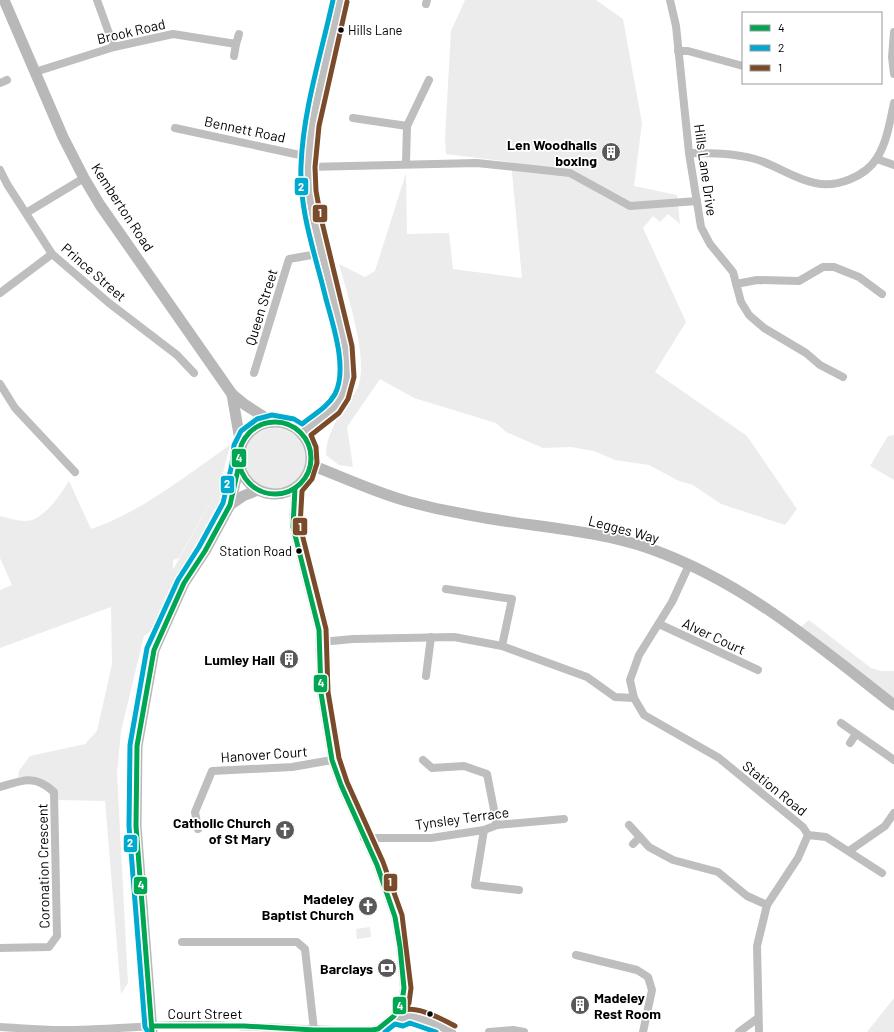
<svg xmlns="http://www.w3.org/2000/svg" width="894" height="1032" viewBox="0 0 894 1032" font-family="Barlow,sans-serif">
<style>
.green{fill:#ececec}
.lines{fill:none;stroke-linecap:round;stroke-linejoin:round}
.street{stroke:#bebebe;stroke-width:8}
.secondary{stroke:#b8b8b8;stroke-width:11}
.bus-1-casing{stroke:#fff;stroke-width:8}
.bus-2-casing{stroke:#fff;stroke-width:8}
.bus-3-casing{stroke:#fff;stroke-width:8}
.bus-1{stroke:#00a651;stroke-width:5}
.bus-2{stroke:#00a9ce;stroke-width:5}
.bus-3{stroke:#7a4b2a;stroke-width:5}
.bus-dot{fill:#000;stroke:#fff;stroke-width:1.5}
.labels{text-anchor:middle;dominant-baseline:central;stroke-width:3.5;stroke-linejoin:round;paint-order:stroke}
.bus-label{font-size:13px;fill:#000;stroke:#fff;text-anchor:start}
.street-label{font-size:14px;fill:#000;stroke:#fff}
.poi-label{font-size:14px;font-weight:bold;fill:#000;stroke:#fff;text-anchor:end}
.line-badge{stroke:#fff;stroke-width:1.5}
.badge-label{font-size:11px;text-anchor:middle;font-weight:bold;fill:#fff}
</style>
<rect width="100%" height="100%" fill="#fff"/>
<g class="green">
<path d="M465 0H596L623 19 642 123 634 186 677 195 680 224 668 214 660 222 653 216 643 228 686 322 655 372 747 436 797 509 785 525 721 504 693 485 679 481 649 465 615 460 594 451 571 447 543 448 506 432 496 423 414 398 380 379 347 427 353 467 339 465 326 455C326 436 337 418 348 402 351 398 356 392 358 387 369 358 347 294 339 264L365 277 375 271 406 173 407 234 449 233 453 269 522 278 511 162 446 154 445 138 451 31Z"/>
<circle cx="275" cy="459" r="31"/>
<path d="M894 435V480L870 466 888 436Z"/>
<path d="M230 445 220 485 179 558 173 560V570L219 487 223 488 218 515 182 572 157 627 144 636 121 731 117 773 128 983 121 994 105 801 57 800 56 790 44 780 18 777 19 771 30 756 85 744 97 731 112 664 111 607 0 648V590L12 585 0 558V516C9 518 23 523 32 520 49 513 59 496 69 481L91 529C140 513 188 474 230 445Z"/>
<path d="M809 620 871 668 881 671H894V698L801 627Z"/>
<path d="M370 927 371 937 357 939 356 929Z"/>
<path d="M894 998V1032H867Z"/>
</g>
<g class="lines">
<g class="street">
<path d="M97 0 114 47"/>
<path d="M670 0 676 26 689 153 701 227 710 244 733 272 741 302 749 315 764 328 806 353 820 365 843 377"/>
<path d="M426 4 427 0"/>
<path d="M894 32 892 57 894 74"/>
<path d="M236 44 239 34"/>
<path d="M678 51H688L743 66"/>
<path d="M35 72 114 47 173 34 236 44 234 56"/>
<path d="M0 83 7 80"/>
<path d="M353 118 407 126"/>
<path d="M175 128 309 157"/>
<path d="M689 153C711 153 733 153 755 159 776 165 794 179 815 183 836 188 865 177 877 158 887 142 890 121 894 103"/>
<path d="M877 159 894 165"/>
<path d="M406 163 407 126 429 80"/>
<path d="M308 167 477 163 570 173 630 206 697 201"/>
<path d="M0 170 7 184 52 254 109 303 177 355 194 373"/>
<path d="M26 213 84 178"/>
<path d="M736 284 757 280 799 281 823 267H834L859 277 882 294"/>
<path d="M0 293 52 254"/>
<path d="M254 373 289 259 323 253"/>
<path d="M0 384 15 408 75 472"/>
<path d="M302 433 333 409 342 396 347 377 345 347 314 219 309 192 308 167 312 125 340 0"/>
<path d="M689 565 672 602 639 655 630 680 634 698 644 715 719 758 803 827 808 835 798 858 767 905 757 946 759 1032"/>
<path d="M446 589 512 599 502 646"/>
<path d="M659 624 758 670"/>
<path d="M321 642 353 639 454 637 502 646 587 677 615 697 634 698"/>
<path d="M426 676 431 637"/>
<path d="M841 723 894 760"/>
<path d="M850 743 856 734"/>
<path d="M423 760 432 768 464 766 487 774 497 825"/>
<path d="M0 787C22 780 35 774 54 792L57 936 49 947 0 948"/>
<path d="M629 825 649 847 673 860 718 872 747 896 767 905"/>
<path d="M198 829 195 812 212 771 292 767 332 760"/>
<path d="M484 830 475 885 519 890"/>
<path d="M808 835 826 837 882 873"/>
<path d="M364 838H431L484 830 497 825 564 819"/>
<path d="M633 844 640 837"/>
<path d="M849 851 885 826 894 813"/>
<path d="M182 942H297L305 949 314 1030"/>
<path d="M576 955 637 970 648 977 652 990 643 1032"/>
<path d="M402 1002 407 1007 409 1016"/>
<path d="M394 1016 403 1019 409 1016"/>
<path d="M409 1016 431 1022 452 1032"/>
<path d="M0 1027C20 1028 40 1030 61 1030 101 1030 141 1026 182 1025 245 1024 309 1032 372 1030L378 1029 394 1016 402 1001 404 988 400 947 395 917 377 865 341 785 332 760 321 693 319 630 293 527 295 488"/>
<path d="M489 1032 513 1030 524 1032"/>
<path d="M739 1032 758 1018"/>
</g>
<g class="secondary">
<path d="M4 0 63 137 84 178 100 205 232 394 244 404 272 422"/>
<path d="M232 394 241 446"/>
<circle cx="275" cy="458" r="36"/>
<path d="M311 465C343 477 376 493 410 502 428 507 446 511 464 514 526 527 590 528 651 549 744 582 817 645 894 705"/>
<path d="M230 505 243 496 258 490"/>
<path d="M152 1032 136 826 137 746 154 650 184 583 205 551 230 505 239 465"/>
</g>
<g class="bus-1-casing">
<g id="bus-1">
<circle cx="275" cy="458" r="36"/>
<path d="M152 1026H244L314 1030H372L378 1029 394 1016 402 1001 404 988 400 947 395 917 377 865 341 785 332 760 321 693 319 630 293 527 295 488"/>
<path d="M152 1032 136 826 137 746 154 650 184 583 205 551 230 505 239 465"/>
</g>
</g>
<g class="bus-2-casing">
<g id="bus-2">
<path d="M148 1032 145 1027 129 826 130 745 147 648 178 580 199 547 223 503 232 464 234 445 241 431 257 419 272 415 294 419 302 424C313 415 328 407 335 394 348 369 333 325 326 299 316 257 299 211 301 166 303 110 321 55 333 0"/>
<path d="M385 1032 395 1024 403 1026 410 1023 436 1032"/>
</g>
</g>
<g class="bus-3-casing">
<path id="bus-3" d="M347 2 319 126 315 167 316 191 321 218 352 346 354 377 348 399 339 413 311 435 316 447 317 463 312 479 302 491 300 526 326 629 328 692 339 758 347 782 383 862 402 915 411 988 409 1003 405 1010C417 1006 444 1020 455 1026"/>
</g>
<use href="#bus-1" class="bus-1"/>
<use href="#bus-2" class="bus-2"/>
<use href="#bus-3" class="bus-3"/>
</g>
<defs>
<g id="building-disc" transform="scale(1)"><circle r="9.5" fill="#595959" stroke="#fff"/><path d="M-4-6H4V6H1V3H-1V6H-4ZM-2.5-4.3h1.7v1.8h-1.7ZM.8-4.3h1.7v1.8H.8ZM-2.5-1h1.7V.8h-1.7ZM.8-1h1.7V.8H.8Z" fill="#fff"/></g>
<g id="church-disc" transform="scale(1)"><circle r="9.5" fill="#595959" stroke="#fff"/><path d="M-1.2-6h2.4v3.5h3.3v2.4h-3.3V6h-2.4V-.1h-3.3v-2.4h3.3Z" fill="#fff"/></g>
<g id="bank-disc" transform="scale(1)"><circle r="9.5" fill="#595959" stroke="#fff"/><path d="M-6-4H6V4H-6ZM0-2.3a2.3 2.3 0 1 0 0 4.6a2.3 2.3 0 1 0 0-4.6Z" fill="#fff"/></g>
</defs>
<g fill-rule="evenodd">
<use href="#building-disc" x="611" y="152"/>
<use href="#building-disc" x="289" y="659"/>
<use href="#church-disc" x="285" y="830"/>
<use href="#church-disc" x="368" y="906"/>
<use href="#bank-disc" x="387" y="968"/>
<use href="#building-disc" x="580" y="1005"/>
</g>
<g class="bus-dot">
<circle cx="341" cy="30" r="3.5"/>
<circle cx="299" cy="551" r="3.5"/>
<circle cx="430" cy="1014" r="3.5"/>
</g>
<g class="labels">
<g class="bus-label">
<text x="348" y="30">Hills Lane</text>
<text x="292" y="551" text-anchor="end">Station Road</text>
</g>
<g class="street-label">
<text transform="translate(131 31) rotate(-13)">Brook Road</text>
<text transform="translate(245 129) rotate(12)">Bennett Road</text>
<text transform="translate(706 170) rotate(82)">Hills Lane Drive</text>
<text transform="translate(123 207) rotate(57)">Kemberton Road</text>
<text transform="translate(94 272) rotate(41)">Prince Street</text>
<text transform="translate(261 307) rotate(-73)">Queen Street</text>
<text transform="translate(624 529) rotate(15)">Legges Way</text>
<text transform="translate(714 636) rotate(25)">Alver Court</text>
<text transform="translate(264 754) rotate(-4)">Hanover Court</text>
<text transform="translate(775 788) rotate(39)">Station Road</text>
<text transform="translate(462 818) rotate(-8)">Tynsley Terrace</text>
<text transform="translate(43 866) rotate(-91)">Coronation Crescent</text>
<text x="205" y="1013">Court Street</text>
</g>
<g class="poi-label">
<text x="597" y="144">Len Woodhalls<tspan x="597" dy="16">boxing</tspan></text>
<text x="275" y="659">Lumley Hall</text>
<text x="271" y="822">Catholic Church<tspan x="271" dy="16">of St Mary</tspan></text>
<text x="354" y="898">Madeley<tspan x="354" dy="16">Baptist Church</tspan></text>
<text x="373" y="968">Barclays</text>
<text x="594" y="997" text-anchor="start">Madeley<tspan x="594" dy="16">Rest Room</tspan></text>
</g>
</g>
<g class="line-badge">
<rect x="294" y="177" width="15" height="19" rx="4" fill="#00a9ce"/>
<rect x="312" y="204" width="16" height="19" rx="4" fill="#7a4b2a"/>
<rect x="231" y="448" width="16" height="20" rx="4" fill="#00a651"/>
<rect x="220" y="475" width="15" height="19" rx="4" fill="#00a9ce"/>
<rect x="292" y="517" width="16" height="19" rx="4" fill="#7a4b2a"/>
<rect x="313" y="674" width="15" height="19" rx="4" fill="#00a651"/>
<rect x="123" y="834" width="15" height="19" rx="4" fill="#00a9ce"/>
<rect x="383" y="873" width="15" height="19" rx="4" fill="#7a4b2a"/>
<rect x="133" y="876" width="15" height="19" rx="4" fill="#00a651"/>
<rect x="392" y="996" width="15" height="19" rx="4" fill="#00a651"/>
</g>
<g class="badge-label">
<text x="301" y="191">2</text>
<text x="320" y="217">1</text>
<text x="239" y="462">4</text>
<text x="227" y="488">2</text>
<text x="300" y="531">1</text>
<text x="321" y="687">4</text>
<text x="130" y="847">2</text>
<text x="390" y="886">1</text>
<text x="141" y="889">4</text>
<text x="400" y="1010">4</text>
</g>
<rect x="742" y="12" width="140" height="72" fill="#ffffff" stroke="#999999"/>
<rect x="750" y="25" width="20" height="6" fill="#00a651" stroke="#999999"/>
<text x="778" y="32" font-size="12" fill="#000000">4</text>
<rect x="750" y="45" width="20" height="6" fill="#00a9ce" stroke="#999999"/>
<text x="778" y="52" font-size="12" fill="#000000">2</text>
<rect x="750" y="65" width="20" height="6" fill="#7a4b2a" stroke="#999999"/>
<text x="778" y="72" font-size="12" fill="#000000">1</text>
</svg>
